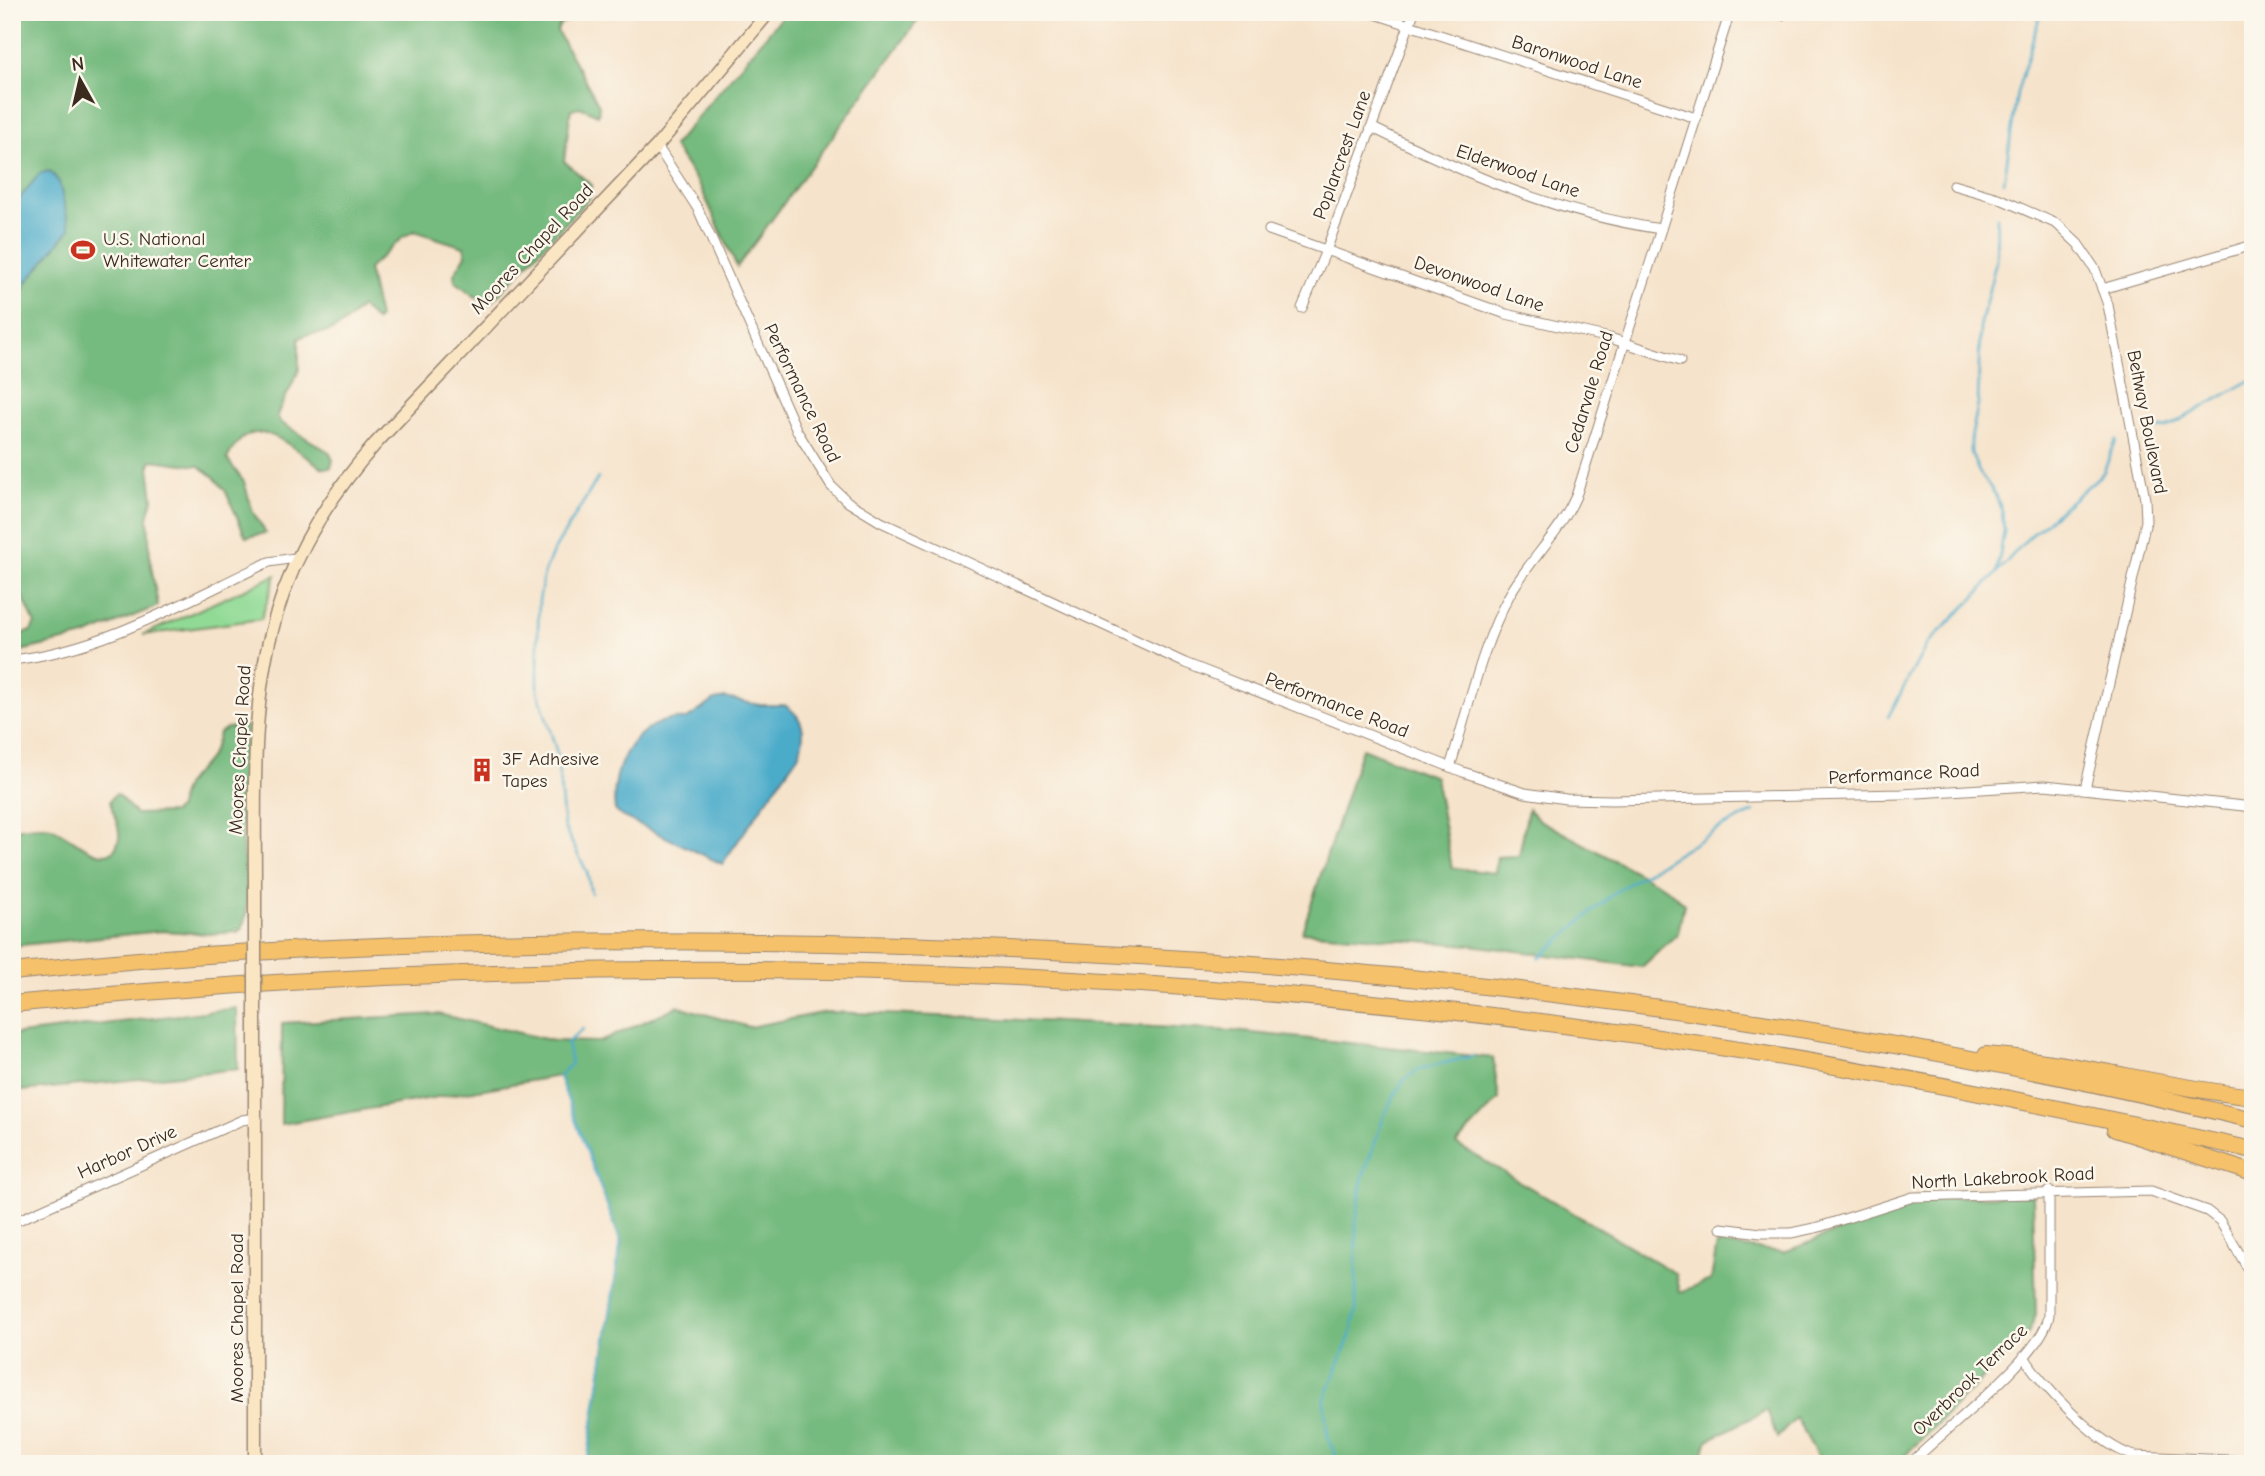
<svg xmlns="http://www.w3.org/2000/svg" width="2265" height="1476" viewBox="0 0 2265 1476" font-family="'Comic Neue',sans-serif">
<style>
.green{fill:#91da95;stroke:#66825a;stroke-width:2}
.forest{fill:#74ba7e;stroke:#58724e;stroke-width:2}
.water{fill:#4bacca;stroke:#436b74;stroke-width:2}
.lines{fill:none;stroke-linecap:round;stroke-linejoin:round}
.stream{stroke:#4bacca;stroke-width:2.5}
.street-casing{stroke:#988674;stroke-width:11}
.secondary-casing{stroke:#988674;stroke-width:15}
.highway-casing{stroke:#988674;stroke-width:18}
.street{stroke:#fff;stroke-width:9}
.secondary{stroke:#fbe6c4;stroke-width:12}
.highway{stroke:#f5c16b;stroke-width:16}
.secondary-bridge-casing{stroke:#988674;stroke-width:15;stroke-linecap:butt}
.secondary-bridge{stroke:#fbe6c4;stroke-width:12}
.labels{text-anchor:middle;dominant-baseline:central;stroke-width:5;stroke-linejoin:round;paint-order:stroke}
.street-label{font-size:19px;fill:#3b2a1e;stroke:#fbf7ec}
.poi-label{font-size:19px;fill:#3b2a1e;stroke:#fbf7ec;text-anchor:start}
</style>
<rect width="100%" height="100%" fill="#fbf7ec"/>
<filter id="ink" filterUnits="userSpaceOnUse"><feTurbulence type="fractalNoise" baseFrequency=".0143" numOctaves="2"/><feDisplacementMap in="SourceGraphic" scale="14" xChannelSelector="R" yChannelSelector="G"/><feConvolveMatrix kernelMatrix="1 2 1 2 8 2 1 2 1" color-interpolation-filters="sRGB"/></filter>
<filter id="wash" filterUnits="userSpaceOnUse"><feTurbulence type="fractalNoise" baseFrequency=".00686" numOctaves="4" result="noise"/><feDisplacementMap in="SourceGraphic" scale="28" xChannelSelector="R" yChannelSelector="G"/><feGaussianBlur stdDeviation="1.57" result="paint"/><feColorMatrix in="noise" values="0 0 0 0 0 0 0 0 0 0 0 0 0 0 0 0 0 1.4 0 .05"/><feComposite in="paint" operator="in"/></filter>
<g filter="url(#wash)">
<rect width="100%" height="100%" fill="#f6e3cb"/>
<path class="green" d="M276 575 261 619 143 635Z"/>
<g class="forest">
<path d="M12 12H574L572 19 560 24 557 31 599 105 598 115 580 107 571 109 564 161 591 185 589 198 490 304 474 296 455 281 454 274 466 255 464 247 414 231 403 237 368 269 379 318 376 321 361 307C351 317 342 328 327 332 316 335 309 331 299 339V370L277 415 280 422 329 452 333 460 331 468H323C288 446 253 406 227 459L244 482 253 512 266 533 246 537 225 490 213 476 199 466 152 460 149 467 153 499 148 517 150 559 158 606 85 636 12 653V637L31 631 35 623 12 574Z"/>
<path d="M786 12H924L737 267 701 188 673 146Z"/>
<path d="M247 726C243 764 242 801 242 840 243 869 254 905 241 931L212 934 162 931 12 946V829C24 828 39 824 51 827 65 831 112 878 119 838 121 827 112 812 110 801L114 795 117 794 136 814 173 813 179 808C183 768 210 775 219 733L227 728Z"/>
<path d="M1362 748 1435 777 1452 868 1495 873 1497 857 1519 856 1528 809 1539 820 1668 889 1684 904 1678 933 1642 967 1470 945 1302 932Z"/>
<path d="M678 1006 749 1027 827 1012 965 1017 1233 1031 1493 1058 1499 1099 1456 1144 1676 1274 1680 1292 1711 1280 1717 1244 1784 1252 1926 1198 2033 1195 2036 1315 2028 1334 1896 1464H1822L1796 1418 1777 1438 1767 1410 1708 1440 1699 1464H587L621 1242 559 1076 281 1124 282 1023 438 1014 554 1041 600 1042Z"/>
<path d="M237 1008 238 1069 12 1092V1035Z"/>
</g>
<g class="water">
<path d="M50 171 59 182 70 229 27 282 12 307V208L40 173Z"/>
<path d="M725 698 760 705H785C805 718 806 733 799 754L722 864 621 816 615 810C609 767 637 714 687 719L715 700Z"/>
</g>
<g class="lines">
<g class="stream">
<path d="M2004 182 2017 93 2041 12"/>
<path d="M2156 429 2166 428 2253 379"/>
<path d="M1997 571 2004 531 2002 511 1995 494 1979 472 1971 453V439L1978 404 1980 327 1996 261 1997 217"/>
<path d="M1888 717 1927 644 1975 597 2027 539 2103 473 2116 441"/>
<path d="M591 893 587 872 564 827 557 753 538 691V627L539 601 544 573 553 552 598 478"/>
<path d="M1539 958 1615 892 1718 829 1754 812"/>
<path d="M583 1029 567 1043 571 1064 559 1076 621 1242 587 1464"/>
<path d="M1340 1464 1328 1439 1324 1401 1352 1331 1356 1310V1222L1362 1179 1386 1111 1403 1081 1419 1069 1473 1056"/>
</g>
</g>
</g>
<g filter="url(#ink)">
<g class="lines">
<g class="street-casing">
<g id="street">
<path d="M1369 12 1696 118"/>
<path d="M1774 12 1782 15"/>
<path d="M1371 127C1463 173 1557 214 1661 229"/>
<path d="M657 146 698 209 797 431 831 486 848 502 881 522 1185 663 1463 772 1525 793 1566 799 1612 800 1902 794 2045 785 2253 807"/>
<path d="M1953 185 1998 198 2057 224 2078 244 2095 269 2108 305 2145 499 2146 521 2085 789"/>
<path d="M1269 230 1506 314 1610 338 1680 361"/>
<path d="M2102 289 2253 245"/>
<path d="M1302 308 1327 248 1414 12"/>
<path d="M12 660C104 650 187 600 269 562L295 558"/>
<path d="M1450 767C1468 711 1481 646 1510 594 1530 559 1560 533 1576 496L1730 12"/>
<path d="M12 1223 242 1120 257 1118"/>
<path d="M1721 1228 1761 1233H1791L1819 1227 1913 1197 2151 1191 2207 1211 2220 1221 2253 1277"/>
<path d="M2024 1356C2041 1386 2101 1448 2135 1456L2253 1461"/>
<path d="M1910 1464C1941 1432 2044 1355 2049 1315V1191"/>
</g>
</g>
<g class="secondary-casing">
<g id="secondary">
<path d="M255 917C256 723 238 600 376 443L657 146 769 12"/>
<path d="M255 1016V1464"/>
</g>
</g>
<g class="highway-casing">
<g id="highway">
<path d="M12 972C260 945 510 939 759 942 1260 948 1765 1002 2253 1120"/>
<path d="M12 1004C575 948 1148 960 1707 1045 1891 1073 2072 1111 2253 1150"/>
<path d="M1986 1055C2075 1062 2163 1087 2253 1097"/>
<path d="M2115 1129 2253 1173"/>
</g>
</g>
<use href="#street" class="street"/>
<use href="#secondary" class="secondary"/>
<use href="#highway" class="highway"/>
<g class="secondary-bridge-casing">
<path id="secondary-bridge" d="M255 1016V917"/>
</g>
<use href="#secondary-bridge" class="secondary-bridge"/>
</g>
</g>
<defs>
<g id="stadium-bare" transform="scale(1.89)"><path d="M0-5a6.5 5 0 1 0 0 10a6.5 5 0 1 0 0-10ZM-3.5-1.8h7v3.6h-7Z" fill="#c8321e" stroke="#fbf7ec" stroke-width="2.5" paint-order="stroke"/></g>
<g id="building-bare" transform="scale(1.89)"><path d="M-4-6H4V6H1V3H-1V6H-4ZM-2.5-4.3h1.7v1.8h-1.7ZM.8-4.3h1.7v1.8H.8ZM-2.5-1h1.7V.8h-1.7ZM.8-1h1.7V.8H.8Z" fill="#c8321e" stroke="#fbf7ec" stroke-width="2.5" paint-order="stroke"/></g>
</defs>
<g fill-rule="evenodd">
<use href="#stadium-bare" x="83" y="250"/>
<use href="#building-bare" x="482" y="770"/>
</g>
<g class="labels">
<g class="street-label">
<text transform="translate(1577 62) rotate(18)">Baronwood Lane</text>
<text transform="translate(1342 155) rotate(-70)">Poplarcrest Lane</text>
<text transform="translate(1518 171) rotate(19)">Elderwood Lane</text>
<text transform="translate(532 249) rotate(-47)">Moores Chapel Road</text>
<text transform="translate(1479 284) rotate(19)">Devonwood Lane</text>
<text transform="translate(1589 392) rotate(-73)">Cedarvale Road</text>
<text transform="translate(802 393) rotate(64)">Performance Road</text>
<text transform="translate(2147 422) rotate(79)">Beltway Boulevard</text>
<text transform="translate(1337 705) rotate(21)">Performance Road</text>
<text transform="translate(240 750) rotate(-87)">Moores Chapel Road</text>
<text transform="translate(1904 774) rotate(-3)">Performance Road</text>
<text transform="translate(127 1152) rotate(-24)">Harbor Drive</text>
<text transform="translate(2003 1178) rotate(-3)">North Lakebrook Road</text>
<text transform="translate(237 1318) rotate(-90)">Moores Chapel Road</text>
<text transform="translate(1970 1380) rotate(-44)">Overbrook Terrace</text>
</g>
<g class="poi-label">
<text x="103" y="239">U.S. National<tspan x="103" dy="22">Whitewater Center</tspan></text>
<text x="502" y="759">3F Adhesive<tspan x="502" dy="22">Tapes</tspan></text>
</g>
</g>
<rect width="2265" height="1476" fill="none" stroke="#fbf7ec" stroke-width="42"/>
<g transform="translate(80 80) rotate(352)" stroke="#fbf7ec" stroke-width="5" paint-order="stroke">
<path d="M0-5L12 26L0 18L-12 26Z" fill="#3b2a1e"/>
<text y="-10" font-size="19" font-weight="bold" text-anchor="middle" fill="#3b2a1e">N</text>
</g>
</svg>
